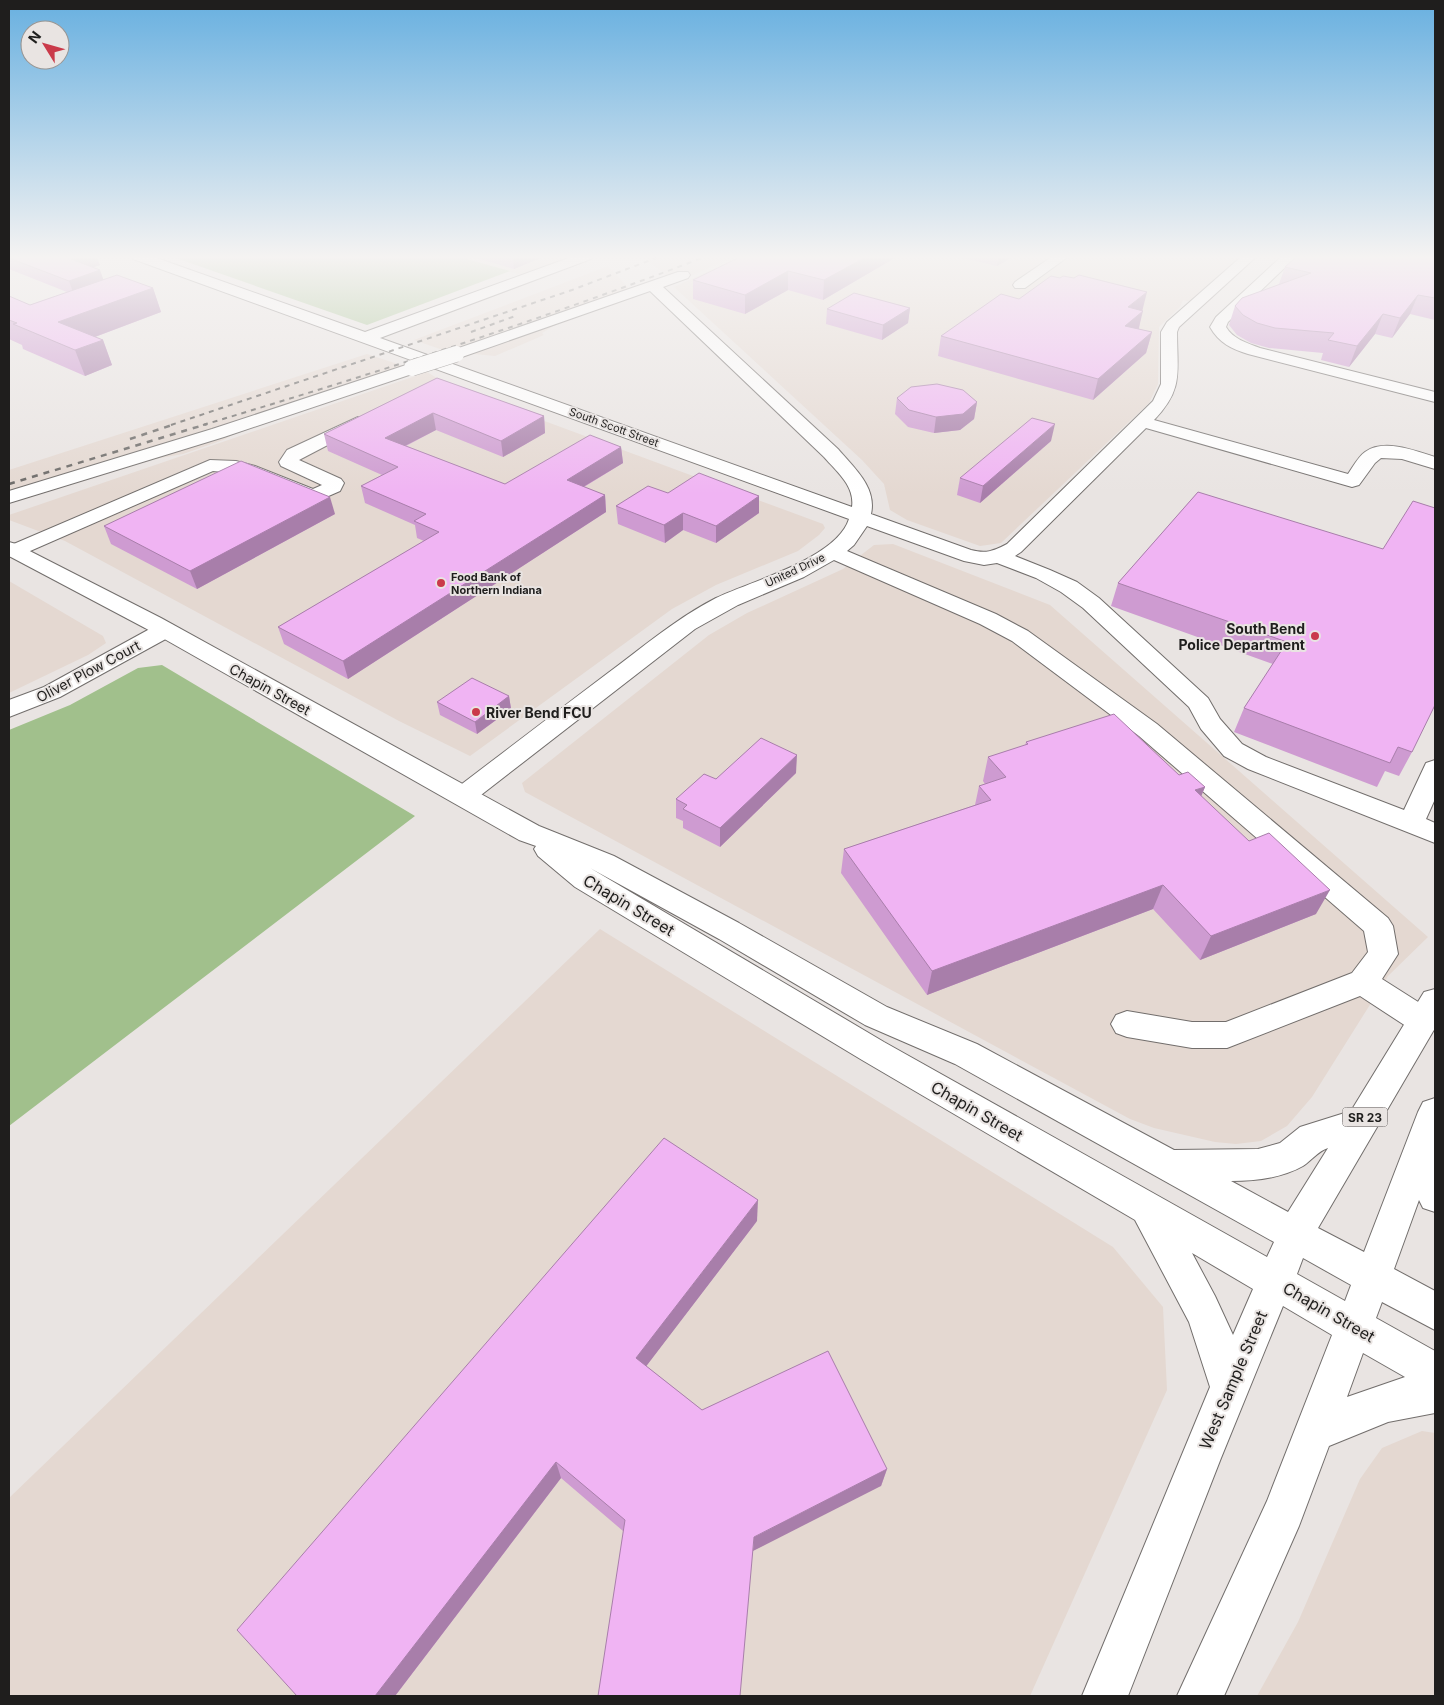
<svg xmlns="http://www.w3.org/2000/svg" width="1444" height="1705" viewBox="0 0 1444 1705" font-family="Inter,sans-serif">
<style>
.built{fill:#e4d8d1}
.green{fill:#a1c08c}
.lines{fill:none;stroke-linecap:round;stroke-linejoin:round}
.minor-casing{stroke:#726e6c;stroke-width:2}
.major-casing{stroke:#726e6c;stroke-width:2}
.minor{fill:#fff;fill-rule:evenodd}
.major{fill:#fff;fill-rule:evenodd}
.rail-far1{stroke:#696765;stroke-width:2;stroke-dasharray:5 5;stroke-linecap:butt}
.rail{stroke:#696765;stroke-width:2.5;stroke-dasharray:6 6;stroke-linecap:butt}
.minor-bridge-casing{stroke:#726e6c;stroke-width:17;stroke-linecap:butt}
.minor-bridge{stroke:#fff;stroke-width:16}
.wall{fill:#ce9bd1}
.shaded-wall{fill:#a87eaa}
.building{fill:#f0b4f3;stroke:#a87eaa}
.poi-dot{fill:#ca3a4a;stroke:#e9e4e2;stroke-width:2}
.labels{text-anchor:middle;dominant-baseline:central;stroke-width:4;stroke-linejoin:round;paint-order:stroke}
.far-street-label{font-size:11px;fill:#1f1e1d;stroke:#e9e4e2}
.far-poi-label{font-size:11px;font-weight:bold;fill:#1f1e1d;stroke:#e9e4e2;text-anchor:start}
.shield{fill:#e9e4e2;stroke:#5c5958;stroke-width:1}
.shield-label{font-size:12px;font-weight:bold;fill:#1f1e1d}
.poi-label{font-size:14px;font-weight:bold;fill:#1f1e1d;stroke:#e9e4e2;text-anchor:end}
.street-label{font-size:14px;fill:#1f1e1d;stroke:#e9e4e2}
.near-street-label{font-size:16px;fill:#1f1e1d;stroke:#e9e4e2}
</style>
<rect width="100%" height="100%" fill="#e9e4e2"/>
<g class="built">
<path d="M456 256H571L522 275Z"/>
<path d="M642 256H735L691 276 673 280Z"/>
<path d="M742 256H1258L1205 305 1183 300 1180 307 1159 327 1158 384 1149 403 1001 543 980 546 907 520 890 510 884 484 862 460 674 287Z"/>
<path d="M608 266 634 294 557 324 542 333 544 335 495 356 474 354 460 356 414 340Z"/>
<path d="M367 354 416 370 244 429 223 440 183 454 125 464 9 500V470Z"/>
<path d="M427 372 450 386 823 524 825 528 819 535 798 551 716 585 672 609 470 756 399 721 65 541 9 520V515Z"/>
<path d="M893 544 1050 605 1428 937 1388 976 1312 1097 1287 1126 1261 1141 1236 1144 1215 1142 1154 1128 1130 1119 525 792 522 783 709 635 747 613 843 569 874 545Z"/>
<path d="M9 581 103 636 106 643 88 655 9 693Z"/>
<path d="M600 929 1113 1247 1163 1307 1167 1390 1030 1696H9V1498Z"/>
<path d="M1422 1431 1435 1433V1696H1257L1298 1622 1360 1479 1382 1448Z"/>
</g>
<g class="green">
<path d="M170 256H456L510 271 367 325Z"/>
<path d="M162 665 415 816 9 1126V730L70 705 138 668Z"/>
</g>
<g class="lines">
<g class="minor-casing">
<g id="minor">
<path d="M131 256H151L365 332 574 256H593L591 259 380 338 852 507C855 486 837 472 824 457L650 291 462 357H450L448 354 450 351 678 272H688L690 275 688 278 663 287 838 449C854 468 877 487 871 514L971 550C986 554 994 551 1007 544L1153 401 1161 384V332L1167 322 1242 256H1257L1179 327 1177 332C1177 372 1184 389 1154 420L1348 474C1353 467 1358 457 1365 452 1384 438 1416 451 1435 457V469L1402 459 1381 458 1375 463 1359 485 1352 487 1146 428 1021 552 1015 556 1050 570 1077 582 1099 598 1208 698 1220 719 1242 744 1266 757 1404 810 1426 763 1435 760V799L1426 819 1435 823V843L1248 769 1224 756 1201 729 1189 707 1083 608 1061 592 1036 578 997 563 984 565 964 561 867 526 854 545 847 551 996 614 1028 631 1157 724 1388 918 1393 926 1398 954 1382 979 1434 1012V1030L1423 1034 1412 1030 1360 996 1227 1048H1192L1127 1037 1116 1033 1111 1024 1116 1015 1127 1011 1192 1022H1226L1352 973 1368 952 1364 931 1139 736 1012 641 980 624 834 560 804 577 738 605 695 629 472 802 463 805 454 802 450 796 454 790C505 751 556 712 608 673 643 647 677 618 716 598 752 581 837 558 849 519L133 259Z"/>
<path d="M1053 256H1069L1025 288H1015L1013 285 1015 282Z"/>
<path d="M1282 256H1297L1228 322 1226 327C1233 339 1247 343 1260 348L1435 392V402L1248 354C1232 349 1219 343 1210 327L1216 317Z"/>
<path d="M412 363 418 364 420 368 418 372 224 437 9 503V491L212 429Z"/>
<path d="M358 417 364 418 367 422 364 426 299 460 341 479 344 483 340 491 324 498 309 501 243 474 213 471 21 555 14 557 9 556V546L210 460 236 461 255 466 313 489 322 485 281 466 279 462 287 450Z"/>
<path d="M165 623 173 625 176 630 173 635 60 697 9 717V700L44 687 157 625Z"/>
</g>
</g>
<g class="major-casing">
<path id="major" d="M9 542 16 544 161 618 539 826 614 856 739 923 887 1007 977 1044 1174 1150 1258 1149 1280 1143 1300 1127 1351 1111 1424 992 1435 989V1028L1318 1228 1364 1252 1418 1112 1423 1102 1435 1098V1212L1423 1208 1419 1200 1394 1269 1435 1291V1330L1382 1302 1376 1318 1435 1351V1413L1388 1422 1329 1446 1299 1526 1224 1696H1177L1267 1501 1332 1335 1283 1306 1221 1458 1128 1696H1082L1210 1387 1189 1322 1135 1220 862 1060 575 887 538 856 534 849 536 846 519 840 145 628 9 556ZM590 868 719 939 865 1025 955 1064 1274 1242 1267 1257 884 1042ZM1328 1148 1288 1212 1231 1181C1255 1181 1282 1178 1303 1166 1312 1160 1318 1151 1328 1148ZM1192 1253 1253 1289 1233 1335 1215 1296ZM1303 1258 1351 1285 1345 1301 1297 1274ZM1363 1353 1405 1377 1347 1397Z"/>
</g>
<use href="#minor" class="minor"/>
<use href="#major" class="major"/>
<g class="rail-far1">
<path d="M471 332 518 315"/>
<path d="M171 425 572 290 661 256"/>
<path d="M203 425C373 374 541 320 707 256"/>
</g>
<g class="rail">
<path d="M130 439 175 424"/>
<path d="M9 484 207 424"/>
</g>
<g class="minor-bridge-casing">
<path id="minor-bridge" d="M412 368 456 354"/>
</g>
<use href="#minor-bridge" class="minor-bridge"/>
</g>
<g class="wall">
<path d="M9 256 100 265 93 267 103 279 153 288 161 312 95 337 103 340 112 365 85 376 23 349 22 345 9 339V296L30 305 67 292 9 269Z"/>
<path d="M468 256H545L514 269Z"/>
<path d="M898 256 823 300 788 290 745 314 693 299V280Z"/>
<path d="M954 256H1014L997 266Z"/>
<path d="M1435 256V320L1410 314 1392 338 1375 334 1349 367 1321 360 1323 353 1269 348 1251 343 1237 335 1229 325 1235 306 1279 284 1285 267Z"/>
<path d="M1019 299 1142 310 1139 329 1152 332 1146 353 1093 400 938 356 941 336Z"/>
<path d="M910 308 908 323 882 340 826 324 827 309Z"/>
<path d="M437 378 544 416 545 433 503 457 436 430 406 446 505 484 621 447 623 463 584 487 605 495 606 512 348 679 284 644 278 627 424 541 417 538 415 525 365 503 361 486 382 475 328 451 324 434Z"/>
<path d="M897 398 977 402 974 419 960 430 934 433 908 427 895 414Z"/>
<path d="M1051 441 980 503 957 495 960 478Z"/>
<path d="M1198 492 1412 752 1399 776 1385 771 1377 787 1234 732 1244 708 1273 664 1111 606 1118 583Z"/>
<path d="M668 493 759 513 716 543 683 530 665 543 618 524 616 506Z"/>
<path d="M335 514 197 589 111 544 104 526Z"/>
<path d="M509 696 511 709 477 734 440 715 437 702Z"/>
<path d="M1026 742 1179 775 1205 787 1201 796 1316 914 1200 960 1153 909 927 995 841 873 844 849 975 805 979 786 985 784 983 781 988 757 1025 746Z"/>
<path d="M796 773 720 847 683 828V821L676 818V799L716 779Z"/>
<path d="M757 1221 646 1366 702 1410 887 1469 881 1486 623 1531 561 1478 395 1696H297Z"/>
</g>
<g class="shaded-wall">
<path d="M82 256H96L100 265 76 273 71 259Z"/>
<path d="M513 256H545L514 269Z"/>
<path d="M868 256H898L823 300 824 280Z"/>
<path d="M999 256H1014L997 266Z"/>
<path d="M100 270 105 284 74 295 69 281Z"/>
<path d="M788 271V290L745 314V295Z"/>
<path d="M153 288 161 312 68 347 58 322Z"/>
<path d="M1147 292 1142 312 1128 307Z"/>
<path d="M1418 295 1410 314 1392 338 1400 318Z"/>
<path d="M910 308 908 323 882 340 883 325Z"/>
<path d="M1143 311 1138 331 1125 326Z"/>
<path d="M1383 314 1375 334 1349 367 1357 346Z"/>
<path d="M1152 332 1146 353 1093 400 1098 379Z"/>
<path d="M103 340 112 365 85 376 75 350Z"/>
<path d="M977 402 974 419 960 430 934 433 936 417Z"/>
<path d="M433 413 436 430 389 454 385 438Z"/>
<path d="M544 416 545 433 503 457 501 441Z"/>
<path d="M1055 424 1051 441 980 503 983 486Z"/>
<path d="M621 447 623 463 568 496 567 480Z"/>
<path d="M605 495 606 512 348 679 343 661Z"/>
<path d="M759 496V513L716 543V526Z"/>
<path d="M330 497 335 514 197 589 190 571Z"/>
<path d="M683 513V530L665 543 664 525Z"/>
<path d="M509 696 511 709 477 734 475 722Z"/>
<path d="M797 755 796 773 720 847V828Z"/>
<path d="M1205 787 1195 811V790Z"/>
<path d="M1163 885 1153 909 927 995 932 971Z"/>
<path d="M1330 890 1316 914 1200 960 1211 936Z"/>
<path d="M758 1200 757 1221 638 1377 636 1358Z"/>
<path d="M556 1462 561 1478 395 1696H375Z"/>
<path d="M887 1469 881 1486 753 1551 754 1537Z"/>
</g>
<g class="building">
<path d="M9 256H82L71 259 100 270 69 281 9 258Z"/>
<path d="M742 256H868L824 280 788 271 745 295 693 280Z"/>
<path d="M1297 256H1435V298L1418 295 1400 318 1383 314 1357 346 1328 340 1334 333 1275 328 1257 323 1243 315 1235 306 1242 298 1311 273 1285 267Z"/>
<path d="M117 275 153 288 58 322 103 340 75 350 13 324 17 323 9 320V296L30 305Z"/>
<path d="M1079 275 1147 292 1128 307 1143 311 1125 326 1152 332 1098 379 941 336 1001 294 1019 299 1051 276 1060 278 1063 276 1074 278Z"/>
<path d="M854 293 910 308 883 325 827 309Z"/>
<path d="M437 378 544 416 501 441 433 413 385 438 505 484 590 435 621 447 567 480 605 495 343 661 278 627 439 532 414 521 426 514 361 486 398 467 324 434Z"/>
<path d="M937 384 963 390 977 402 963 414 936 417 909 410 897 398 911 387Z"/>
<path d="M1032 418 1055 424 983 486 960 478Z"/>
<path d="M241 461 330 497 190 571 104 526Z"/>
<path d="M699 473 759 496 716 526 683 513 664 525 616 506 648 486 668 493Z"/>
<path d="M1198 492 1383 549 1413 501 1435 508V705L1412 752 1398 747 1390 763 1244 708 1287 642 1118 583Z"/>
<path d="M472 678 509 696 475 722 437 702Z"/>
<path d="M1114 714 1179 775 1188 772 1205 787 1195 790 1249 841 1269 833 1330 890 1211 936 1163 885 932 971 844 849 991 800 979 786 1006 777 988 757 1028 744 1026 742Z"/>
<path d="M761 738 797 755 720 828 683 809 687 805 676 799 704 774 716 779Z"/>
<path d="M664 1138 758 1200 636 1358 702 1410 828 1351 887 1469 754 1537 740 1696H598L625 1520 556 1462 375 1696H297L237 1630Z"/>
</g>
<linearGradient id="sky" x2="0" y2="1"><stop stop-color="#68b0e0"/><stop offset="0.52" stop-color="#f5f3f2"/><stop offset="1" stop-color="#f5f3f2" stop-opacity="0"/></linearGradient>
<rect width="1444" height="494" fill="url(#sky)"/>
<g class="poi-dot">
<circle cx="441" cy="583" r="5"/>
<circle cx="1315" cy="636" r="5"/>
<circle cx="476" cy="712" r="5"/>
</g>
<g class="labels">
<g class="far-street-label">
<text transform="translate(614 427) rotate(20)">South Scott Street</text>
<text transform="translate(795 570) rotate(-25)">United Drive</text>
</g>
<g class="far-poi-label">
<text x="451" y="577">Food Bank of<tspan x="451" dy="13">Northern Indiana</tspan></text>
</g>
<rect class="shield" x="1342.5" y="1107.5" width="45" height="19" rx="4"/>
<g class="shield-label">
<text x="1365" y="1117">SR 23</text>
</g>
<g class="poi-label">
<text x="1305" y="628">South Bend<tspan x="1305" dy="16">Police Department</tspan></text>
<text x="486" y="712" text-anchor="start">River Bend FCU</text>
</g>
<g class="street-label">
<text transform="translate(88 671) rotate(-28)">Oliver Plow Court</text>
<text transform="translate(270 689) rotate(29)">Chapin Street</text>
</g>
<g class="near-street-label">
<text transform="translate(629 905) rotate(31)">Chapin Street</text>
<text transform="translate(977 1111) rotate(30)">Chapin Street</text>
<text transform="translate(1329 1312) rotate(30)">Chapin Street</text>
<text transform="translate(1233 1380) rotate(-67)">West Sample Street</text>
</g>
</g>
<rect width="1444" height="1705" fill="none" stroke="#1f1e1d" stroke-width="20"/>
<g transform="translate(45 45) rotate(307)"><circle r="24" fill="#e9e4e2" stroke="#989593"/>
<path d="M0-4L9 19L0 12L-9 19Z" fill="#ca3a4a"/>
<text y="-8" font-size="14" font-weight="bold" text-anchor="middle" fill="#1f1e1d">N</text>
</g>
</svg>
